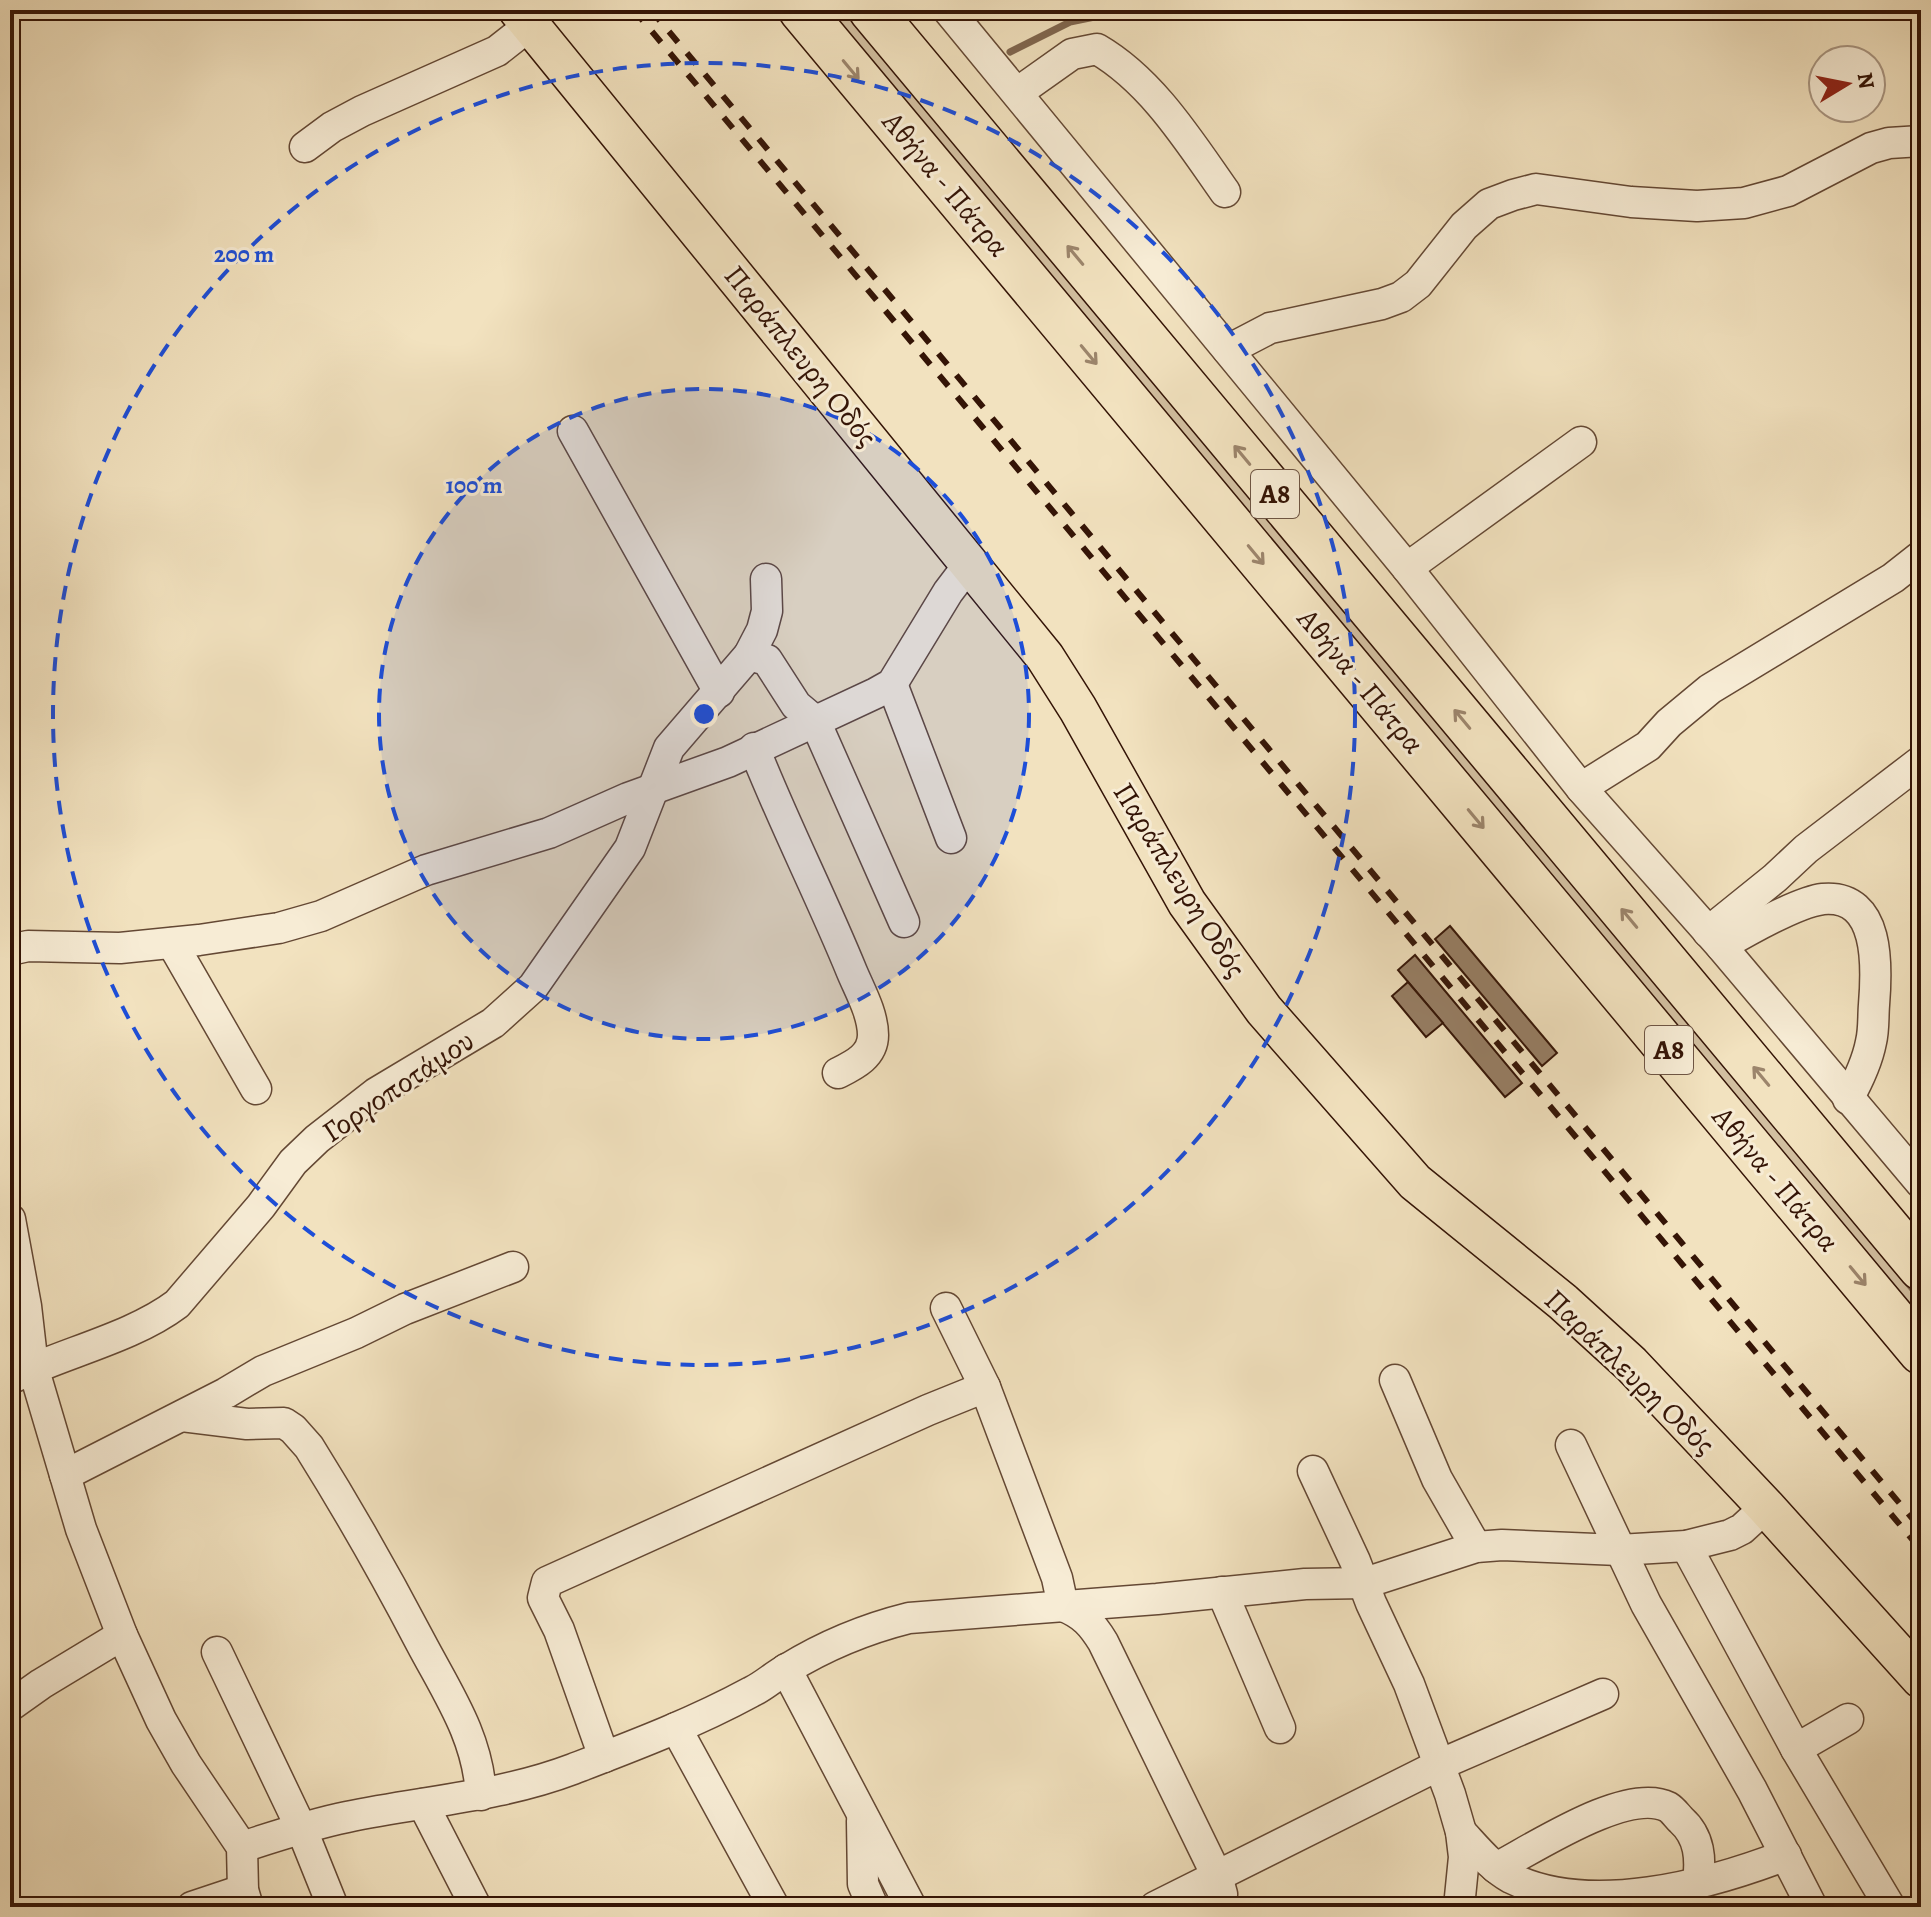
<svg xmlns="http://www.w3.org/2000/svg" width="1931" height="1917" viewBox="0 0 1931 1917" font-family="Alegreya,serif">
<style>
.green{fill:#d2bfa0;stroke:#836a53;stroke-width:2}
.lines{fill:none;stroke-linecap:round;stroke-linejoin:round}
.stream{stroke:#7f664f;stroke-width:7}
.building{fill:#977f66;stroke:#341406;stroke-width:2}
.minor-casing{stroke:#644834;stroke-width:33}
.major-casing{stroke:#341406;stroke-width:41}
.highway-casing{stroke:#341406;stroke-width:47}
.minor{stroke:#f7ecd5;stroke-width:30}
.major{stroke:#f2e2bf;stroke-width:38}
.highway{stroke:#f2e2bf;stroke-width:44}
.rail{stroke:#341406;stroke-width:6;stroke-dasharray:14 14;stroke-linecap:butt}
.oneway{stroke:#9c856c}
.ring{fill:none;stroke:#1d4ed8;stroke-width:4;stroke-dasharray:14 10}
.labels{text-anchor:middle;dominant-baseline:central;stroke-width:6;stroke-linejoin:round;paint-order:stroke}
.shield{fill:#f7ecd5;stroke:#6e5544;stroke-width:2}
.shield-label{font-size:28px;font-weight:bold;fill:#341406}
.street-label{font-size:30px;fill:#341406;stroke:#f7ecd5}
.centre{fill:#1d4ed8;stroke:#f7ecd5;stroke-width:4}
.ring-label{font-size:24px;text-anchor:middle;font-weight:bold;fill:#1d4ed8;stroke:#f7ecd5;stroke-width:6;stroke-linejoin:round;paint-order:stroke}
</style>
<rect width="100%" height="100%" fill="#f2e2bf"/>
<filter id="stains"><feTurbulence type="fractalNoise" baseFrequency=".0025" numOctaves="4"/><feColorMatrix values="0 0 0 0 .2 0 0 0 0 .09 0 0 0 0 .02 0 0 0 .5 -.17"/></filter>
<radialGradient id="worn" r=".72"><stop offset=".6" stop-color="#630" stop-opacity="0"/><stop offset="1" stop-color="#630" stop-opacity=".3"/></radialGradient>
<path class="green" d="M829 10H844L1797 1151 1921 1303V1321Z"/>
<g class="lines">
<path class="stream" d="M1010 52 1070 22 1129 10"/>
</g>
<g class="building">
<path d="M1450 926 1557 1053 1542 1066 1435 939Z"/>
<path d="M1415 955 1522 1083 1505 1097 1398 970Z"/>
<path d="M1408 982 1443 1023 1426 1037 1392 996Z"/>
</g>
<g class="lines">
<g class="minor-casing">
<g id="minor">
<path d="M948 10 1407 568 1581 788 1721 946 1921 1183"/>
<path d="M1017 93 1072 54 1097 49C1152 81 1189 141 1225 192"/>
<path d="M305 147 332 127 362 111 497 51 530 25"/>
<path d="M1228 350 1270 328 1382 304 1401 297 1418 284 1464 226 1489 204 1513 195 1536 189 1631 202 1697 206 1744 203 1788 191 1871 148 1889 143 1921 141"/>
<path d="M573 431 719 692"/>
<path d="M1407 568 1581 442"/>
<path d="M749 655 767 660 796 705 815 721 904 922"/>
<path d="M892 684 951 838"/>
<path d="M754 748C784 824 821 896 852 972 860 991 873 1014 873 1035 873 1056 854 1065 838 1073"/>
<path d="M1581 788 1648 746 1669 723 1710 689 1893 578 1921 556"/>
<path d="M1708 932 1775 878 1806 849 1921 761"/>
<path d="M172 943 256 1089"/>
<path d="M1721 946C1745 932 1797 902 1823 899 1881 894 1877 968 1874 1005 1873 1017 1874 1030 1871 1042 1867 1063 1858 1081 1848 1099"/>
<path d="M10 950 28 946 120 948 199 940 279 928 321 916 426 870 549 833 628 798 728 762 876 693 892 684 948 592 970 563"/>
<path d="M10 1219 26 1306 33 1367 81 1529 122 1635 161 1720 186 1764 242 1847 243 1890 248 1907"/>
<path d="M946 1308 985 1387 1057 1578 1063 1606C1083 1614 1092 1624 1103 1642L1217 1876 1222 1894 1211 1907"/>
<path d="M10 1379C62 1353 132 1338 177 1304L261 1206 293 1162 317 1139 376 1093 493 1023 533 987 630 848 669 748 749 655 762 630 767 611 766 579"/>
<path d="M1395 1380 1437 1479 1476 1547"/>
<path d="M182 1416 247 1424 284 1423 293 1429 309 1447C349 1511 386 1576 421 1643 448 1694 478 1737 481 1795"/>
<path d="M1571 1445 1646 1604 1752 1790 1812 1907"/>
<path d="M1313 1471 1355 1561 1371 1603 1409 1684 1450 1794 1461 1832 1464 1857 1459 1907"/>
<path d="M65 1475 226 1393 263 1371 356 1333 405 1309 513 1267"/>
<path d="M1686 1546 1796 1749 1890 1907"/>
<path d="M1222 1592 1280 1728"/>
<path d="M217 1652 302 1830 333 1907"/>
<path d="M786 1669 911 1907"/>
<path d="M10 1706 41 1684 122 1635"/>
<path d="M676 1728 774 1907"/>
<path d="M1796 1749 1848 1719"/>
<path d="M604 1757 559 1630 543 1598 547 1582 928 1410 985 1387"/>
<path d="M423 1804 476 1907"/>
<path d="M862 1821 863 1884 873 1907"/>
<path d="M1461 1832C1476 1848 1491 1867 1511 1878 1590 1917 1708 1885 1786 1855"/>
<path d="M242 1847C276 1836 312 1824 347 1817 423 1801 499 1797 573 1769 633 1746 694 1723 751 1692 764 1686 774 1676 787 1669 826 1645 865 1629 909 1618L1157 1599 1305 1584 1365 1583 1476 1547 1502 1545 1619 1550 1686 1546 1730 1535 1742 1529 1766 1507"/>
<path d="M1496 1868C1533 1849 1627 1786 1668 1807 1673 1810 1677 1816 1681 1820 1700 1837 1701 1859 1698 1883"/>
<path d="M192 1907 243 1890"/>
<path d="M1155 1907 1439 1765 1603 1694"/>
</g>
</g>
<g class="major-casing">
<path id="major" d="M518 10 1045 657 1078 709 1187 903 1264 1010 1415 1182 1563 1302 1631 1364 1766 1507 1921 1679"/>
</g>
<g class="highway-casing">
<g id="highway">
<path d="M801 10 1921 1352"/>
<path d="M871 10 1921 1268"/>
</g>
</g>
<use href="#minor" class="minor"/>
<use href="#major" class="major"/>
<use href="#highway" class="highway"/>
<g class="rail">
<path d="M634 10 1921 1550"/>
<path d="M651 10 1921 1529"/>
</g>
</g>
<defs><path id="oneway-shaft" d="M-6 0H5M1.5-3L5.5 0L1.5 3" fill="none" stroke-width="1.6" stroke-linecap="round" stroke-linejoin="round" transform="scale(2)"/></defs>
<g class="oneway">
<use href="#oneway-shaft" transform="translate(851 70) rotate(50)"/>
<use href="#oneway-shaft" transform="translate(1075 255) rotate(-130)"/>
<use href="#oneway-shaft" transform="translate(1089 355) rotate(50)"/>
<use href="#oneway-shaft" transform="translate(1242 455) rotate(-130)"/>
<use href="#oneway-shaft" transform="translate(1256 555) rotate(50)"/>
<use href="#oneway-shaft" transform="translate(1462 719) rotate(-130)"/>
<use href="#oneway-shaft" transform="translate(1476 819) rotate(50)"/>
<use href="#oneway-shaft" transform="translate(1629 918) rotate(-130)"/>
<use href="#oneway-shaft" transform="translate(1761 1076) rotate(-130)"/>
<use href="#oneway-shaft" transform="translate(1858 1276) rotate(50)"/>
</g>
<circle cx="704" cy="714" r="325" fill="#1d4ed8" fill-opacity=".12"/>
<g class="ring">
<circle cx="704" cy="714" r="325"/>
<circle cx="704" cy="714" r="651"/>
</g>
<g class="labels">
<g class="shield">
<rect x="1251" y="470" width="48" height="48" rx="6"/>
<rect x="1645" y="1026" width="48" height="48" rx="6"/>
</g>
<g class="shield-label">
<text x="1275" y="494">Α8</text>
<text x="1669" y="1050">Α8</text>
</g>
<g class="street-label">
<text transform="translate(946 184) rotate(50)">Αθήνα - Πάτρα</text>
<text transform="translate(801 356) rotate(51)">Παράπλευρη Οδός</text>
<text transform="translate(1361 681) rotate(50)">Αθήνα - Πάτρα</text>
<text transform="translate(1180 880) rotate(58)">Παράπλευρη Οδός</text>
<text transform="translate(398 1086) rotate(-34)">Γοργοποτάμου</text>
<text transform="translate(1776 1179) rotate(50)">Αθήνα - Πάτρα</text>
<text transform="translate(1630 1372) rotate(44)">Παράπλευρη Οδός</text>
</g>
</g>
<circle cx="704" cy="714" r="12" class="centre"/>
<g class="ring-label">
<text x="244" y="262">200 m</text>
<text x="474" y="493">100 m</text>
</g>
<rect width="1931" height="1917" fill="none" stroke="#f2e2bf" stroke-width="40"/>
<rect x="12" y="12" width="1907" height="1893" fill="none" stroke="#341406" stroke-width="4"/>
<rect x="20" y="20" width="1891" height="1877" fill="none" stroke="#341406" stroke-width="2"/>
<g transform="translate(1847 84) rotate(80)"><circle r="38" fill="#f7ecd5" stroke="#a99682" stroke-width="2"/>
<path d="M0-6L14 30L0 20L-14 30Z" fill="#8f2418"/>
<text y="-12" font-size="22" font-weight="bold" text-anchor="middle" fill="#341406">N</text>
</g>
<rect width="100%" height="100%" filter="url(#stains)"/>
<rect width="100%" height="100%" fill="url(#worn)"/>
</svg>
